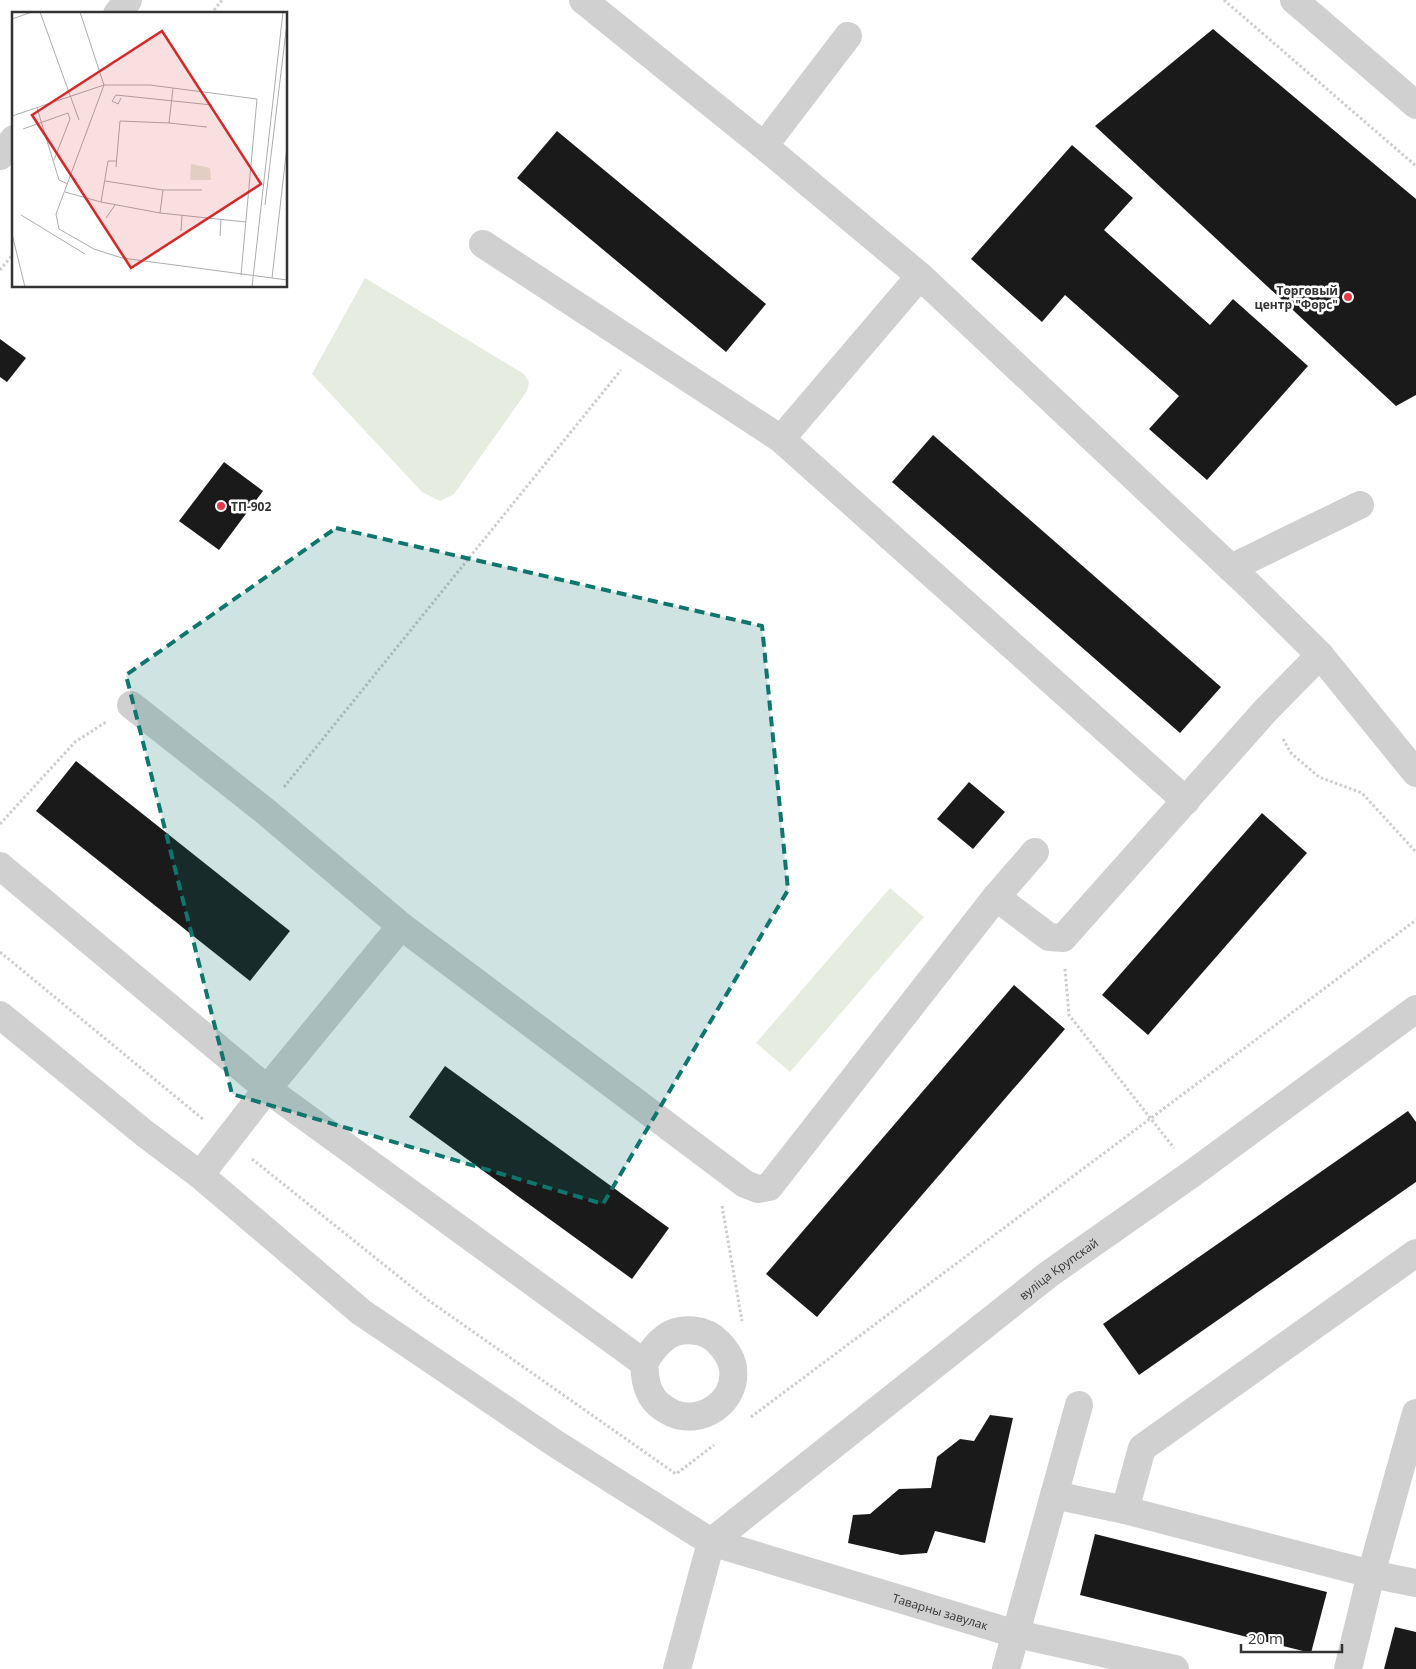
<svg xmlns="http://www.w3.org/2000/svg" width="1416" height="1669" viewBox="0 0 1416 1669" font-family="'Open Sans',sans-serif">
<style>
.green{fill:#e6ecdf}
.building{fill:#1a1a1a}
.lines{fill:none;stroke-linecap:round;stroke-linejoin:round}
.path{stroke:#cdcdcd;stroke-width:3;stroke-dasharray:2.5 2.5;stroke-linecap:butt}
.minor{stroke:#d0d0d0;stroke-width:28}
.marked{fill:#0f766e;fill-opacity:0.2;stroke:#0f766e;stroke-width:4;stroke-dasharray:10 6;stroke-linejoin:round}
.poi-dot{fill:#e63946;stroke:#fff;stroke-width:2}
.labels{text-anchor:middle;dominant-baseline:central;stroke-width:5;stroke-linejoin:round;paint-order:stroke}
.poi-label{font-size:12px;font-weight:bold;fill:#333;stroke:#fff;text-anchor:end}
.street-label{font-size:12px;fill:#333;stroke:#fff}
.inset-road{fill:none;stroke:#adadad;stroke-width:1}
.view{fill:#d62828;fill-opacity:0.15;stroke:#d62828;stroke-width:2.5}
.inset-edge{fill:none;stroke:#333;stroke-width:2.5}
</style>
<rect width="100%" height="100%" fill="#fff"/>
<g class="green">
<path d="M365 278 524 374 529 382 527 391 454 494 440 501 422 492 312 374Z"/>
<path d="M890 888 924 917 790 1072 756 1043Z"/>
</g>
<g class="building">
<path d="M1213 29 1416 199V395L1396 406 1095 126Z"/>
<path d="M557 131 766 304 726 352 517 178Z"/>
<path d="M1072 145 1133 198 1104 230 1210 325 1233 299 1308 366 1207 480 1149 429 1179 396 1065 295 1042 322 971 259Z"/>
<path d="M0 339 26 358 7 382 0 377Z"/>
<path d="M933 435 1221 687 1180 733 892 482Z"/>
<path d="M224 462 263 491 219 550 179 521Z"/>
<path d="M76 761 290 931 250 981 36 811Z"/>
<path d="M969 782 1005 812 973 849 937 819Z"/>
<path d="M1262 813 1307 853 1148 1035 1102 995Z"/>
<path d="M1014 985 1065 1029 817 1317 766 1274Z"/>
<path d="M445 1066 669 1228 632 1279 409 1117Z"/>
<path d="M1408 1111 1416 1122V1182L1139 1375 1103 1324Z"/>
<path d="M990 1415 1013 1418 985 1543 935 1531 927 1553 901 1555 848 1543 853 1515 870 1514 899 1489 931 1488 937 1457 960 1439 974 1441Z"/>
<path d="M1095 1534 1327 1592 1311 1653 1080 1595Z"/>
<path d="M1395 1627 1416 1632V1669H1384Z"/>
</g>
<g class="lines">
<g class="path">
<path d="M1224 0 1416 166"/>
<path d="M211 14 222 0"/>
<path d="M0 270 14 253"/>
<path d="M1283 739 1291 753 1319 777 1362 793 1416 852"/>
<path d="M284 787 621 370"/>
<path d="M0 824 75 742 106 722"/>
<path d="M0 952 204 1120"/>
<path d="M1065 969 1069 1015 1174 1148"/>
<path d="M252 1159 428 1300 676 1474 714 1445"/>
<path d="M722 1206 742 1321"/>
<path d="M751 1417 1416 920"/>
</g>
<g class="minor">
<path d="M583 0 764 146 920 276"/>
<path d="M1294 0 1416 105"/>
<path d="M117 14 128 0"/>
<path d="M764 146 848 36"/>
<path d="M0 156 14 139"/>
<path d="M483 244 781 439"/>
<path d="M1231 568 1360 505"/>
<path d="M131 705 265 811 401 926"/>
<path d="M1186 801 781 439 920 276 1249 585 1320 655 1416 773"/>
<path d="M0 866 267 1089 644 1363C645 1373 645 1384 650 1393 654 1402 664 1409 672 1413 701 1426 737 1402 733 1369 732 1359 725 1349 718 1342 706 1329 681 1326 666 1337 656 1344 650 1353 644 1363"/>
<path d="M996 897 1049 937 1063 938 1266 710 1320 655"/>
<path id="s1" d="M0 1015 144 1133 200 1175 361 1312 556 1444 711 1542 1016 1634 1175 1669"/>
<path d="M200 1175 267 1089 401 926 745 1184 758 1189 769 1187 996 897 1035 852"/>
<path d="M1416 1253 1142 1448 1125 1510 1371 1574 1416 1583"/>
<path d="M1054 1495 1125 1510"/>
<path id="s2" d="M711 1542 1049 1274 1193 1173 1416 1009"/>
<path d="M677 1669 711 1542"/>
<path d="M1006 1669 1079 1405"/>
<path d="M1348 1669 1371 1574 1416 1413"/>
</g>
</g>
<path class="marked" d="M336 528 762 626 788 890 603 1204 232 1094 126 675Z"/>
<g class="poi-dot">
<circle cx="1348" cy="297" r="5"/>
<circle cx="221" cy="506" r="5"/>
</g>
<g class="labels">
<g class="poi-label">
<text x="1338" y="290">Торговый<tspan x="1338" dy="14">центр "Форс"</tspan></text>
<text x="231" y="506" text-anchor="start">ТП-902</text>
</g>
<g class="street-label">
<text stroke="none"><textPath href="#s2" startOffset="442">вуліца Крупскай</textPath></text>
<text stroke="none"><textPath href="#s1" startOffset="1126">Таварны завулак</textPath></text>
</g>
</g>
<g transform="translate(12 12)">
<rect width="275" height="275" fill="#fff"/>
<path d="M179 152 198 156 199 168H178Z" fill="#e6ecdf"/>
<path class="inset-road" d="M28 0 67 108M68 0 92 73M0 7 20 0M92 73 44 202 47 217 82 237 110 246 275 268M109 86 106 92 100 89 104 83 200 93M25 96 47 168 56 172M0 104 92 73H138L245 87 229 263M157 111 195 115M11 117 56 101 58 107 42 148M104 155 108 109 157 111 161 76M151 178H190M53 180 89 190 148 201 151 178 93 169M89 190 96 149H104M253 193 275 11M148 201 234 210M9 203 73 242M94 206 103 193M169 219 170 204M0 222 13 275M208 224 209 208M260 266 275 134M240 275 271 0"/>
<path class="view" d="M150 19 249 172 119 256 20 103Z"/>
<rect width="275" height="275" class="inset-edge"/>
</g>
<path d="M1241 1644v8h101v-8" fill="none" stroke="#333333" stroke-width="2.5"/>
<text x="1248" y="1644" font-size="15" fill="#333333" stroke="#ffffff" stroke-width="4" paint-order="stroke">20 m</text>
</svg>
